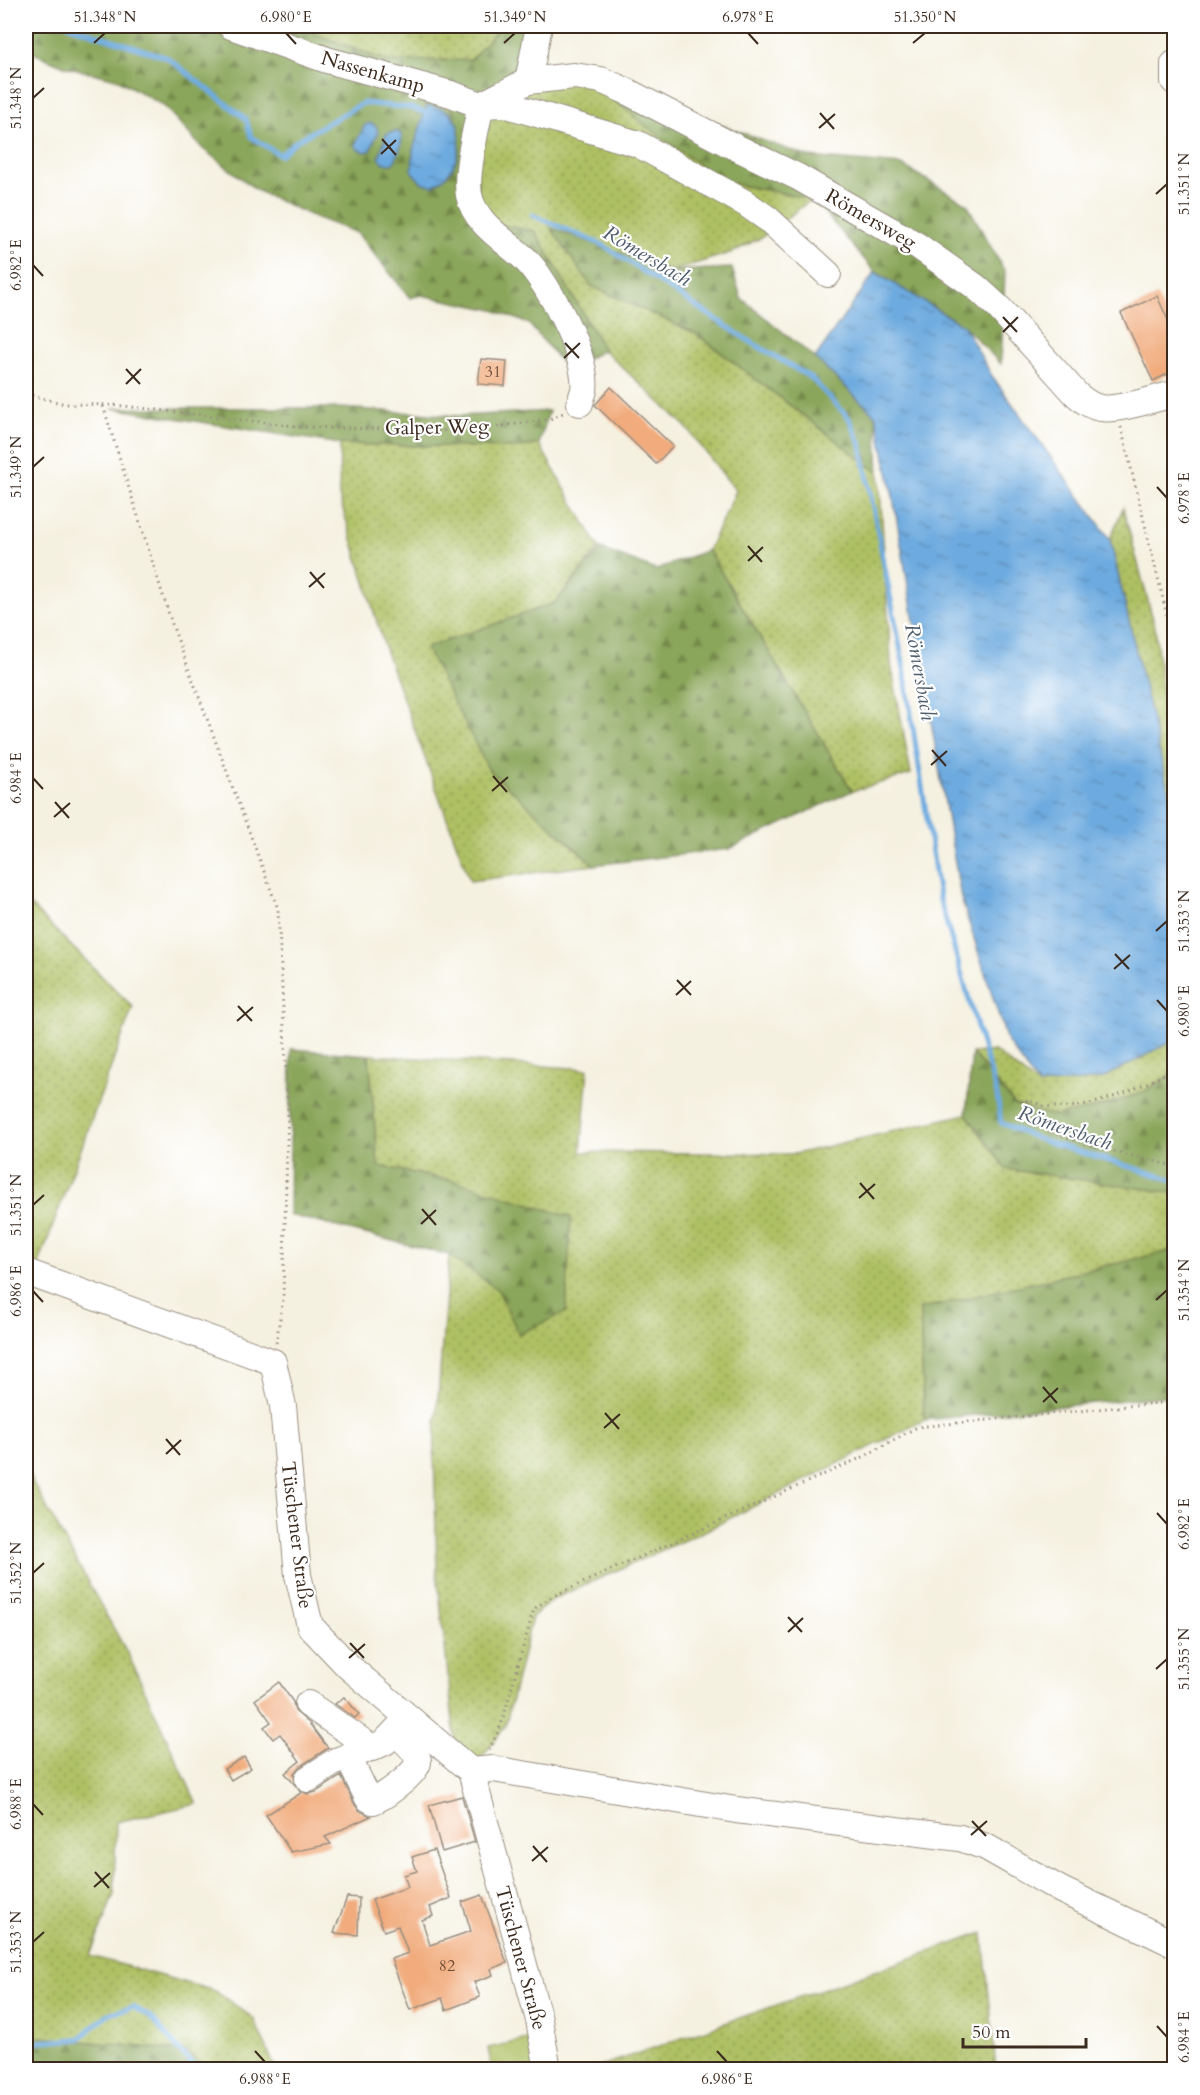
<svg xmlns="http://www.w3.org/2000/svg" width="1200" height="2095" viewBox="0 0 1200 2095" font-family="Cardo,serif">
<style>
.grass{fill:url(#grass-dots);stroke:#747541;stroke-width:1.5}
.forest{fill:url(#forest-firs);stroke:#62683c;stroke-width:1.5}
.pitch{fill:#aec064;stroke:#747541;stroke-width:1.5}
.water{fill:url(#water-ripples);stroke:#546a7e;stroke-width:1.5}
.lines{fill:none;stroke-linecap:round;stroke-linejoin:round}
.stream{stroke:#6daadf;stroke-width:5}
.building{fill:#f1ab7b}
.minor-casing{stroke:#988e80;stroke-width:28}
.path{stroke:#988e80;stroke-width:3;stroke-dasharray:1.5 4.5;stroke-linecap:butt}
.minor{stroke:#fff;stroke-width:26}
.ticks{fill:none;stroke:#3b2a1e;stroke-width:2}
.labels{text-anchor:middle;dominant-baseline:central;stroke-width:4.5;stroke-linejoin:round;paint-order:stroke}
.number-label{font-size:16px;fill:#684a35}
.street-label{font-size:20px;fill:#3b2a1e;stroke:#fff}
.water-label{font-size:21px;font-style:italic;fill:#4f5d6b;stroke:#fff}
.neatline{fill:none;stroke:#3b2a1e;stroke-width:2}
.ticks-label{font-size:15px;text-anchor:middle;fill:#3b2a1e}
</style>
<defs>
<pattern id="grass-dots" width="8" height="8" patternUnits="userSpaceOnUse" patternTransform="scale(1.5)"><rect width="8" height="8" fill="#aec064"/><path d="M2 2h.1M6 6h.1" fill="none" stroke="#8f9c52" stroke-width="1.8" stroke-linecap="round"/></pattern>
<pattern id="forest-firs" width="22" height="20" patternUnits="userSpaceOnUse" patternTransform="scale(1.5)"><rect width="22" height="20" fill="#8aa65a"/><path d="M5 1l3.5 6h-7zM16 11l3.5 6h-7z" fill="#72874a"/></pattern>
<pattern id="water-ripples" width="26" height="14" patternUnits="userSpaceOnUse" patternTransform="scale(1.5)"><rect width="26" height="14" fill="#6daadf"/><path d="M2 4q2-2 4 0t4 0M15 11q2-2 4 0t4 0" fill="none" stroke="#5b8bb4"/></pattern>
</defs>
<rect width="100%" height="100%" fill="#fff"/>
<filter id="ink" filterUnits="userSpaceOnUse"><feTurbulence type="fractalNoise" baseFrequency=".0167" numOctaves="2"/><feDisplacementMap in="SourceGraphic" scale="12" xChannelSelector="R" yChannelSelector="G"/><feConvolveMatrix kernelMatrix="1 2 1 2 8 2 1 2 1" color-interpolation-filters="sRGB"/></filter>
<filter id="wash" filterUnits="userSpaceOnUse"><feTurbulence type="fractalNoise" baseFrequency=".008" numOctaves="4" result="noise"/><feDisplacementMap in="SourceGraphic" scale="24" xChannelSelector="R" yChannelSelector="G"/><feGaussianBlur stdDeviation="1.35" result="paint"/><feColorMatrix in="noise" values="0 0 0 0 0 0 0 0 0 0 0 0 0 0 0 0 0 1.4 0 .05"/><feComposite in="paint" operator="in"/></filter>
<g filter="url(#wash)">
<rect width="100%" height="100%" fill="#f5f1e1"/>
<g class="grass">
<path d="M295 26H501L471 60 385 61Z"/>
<path d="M533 72 603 80 615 101 659 136 724 182 812 199 762 237 733 252 672 271 552 229 591 286 695 333 879 473 891 664 911 774 852 791 708 550 736 491 686 427 604 350 535 231 479 221 475 107Z"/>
<path d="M340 444 514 448 539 444 599 548 555 603 427 648 489 770 594 865 470 881 386 652 339 496Z"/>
<path d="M1123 508 1155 627 1163 700 1174 738V815L1110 539Z"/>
<path d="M26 901 133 1007 33 1280 26 1277Z"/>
<path d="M1174 1040V1073L1142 1093 1092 1109 1055 1116 1015 1105 972 1053 994 1051 1038 1085 1101 1079Z"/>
<path d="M369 1055 588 1069 581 1152 795 1154 966 1114 1007 1169 1174 1193V1250L920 1309 924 1420 709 1529 553 1599 532 1617 505 1727 471 1771 456 1750 437 1572 434 1449 449 1255 498 1290 519 1334 459 1182 378 1166Z"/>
<path d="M26 1470 129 1656 197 1804 116 1822 114 1894 90 1956 215 1991 253 2018 276 2069H207L185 2051 26 2036Z"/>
<path d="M983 1933 996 2069H593Z"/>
</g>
<g class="forest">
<path d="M26 26H295L386 61 471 60 501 26H542L533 72 475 107 479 221 535 231 604 350 567 369 529 324 494 310 421 295 410 298 357 233 312 216 258 191 203 149 164 106 117 79 67 67 26 50Z"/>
<path d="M603 80 648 99 809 157 902 165 967 204 1005 272 1001 364 964 326 875 272 813 199 724 182 659 136 615 101Z"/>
<path d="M551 228 672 271 732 268 741 298 815 358 876 416 879 473 695 333 591 286Z"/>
<path d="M112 408H340L459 416 549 411 539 444 514 448 340 444Z"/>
<path d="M601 549 656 570 708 550 852 791 729 849 594 865 489 770 426 648 555 603Z"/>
<path d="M291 1049 369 1055 378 1166 459 1182 571 1217 566 1312 519 1334 498 1290 449 1255 289 1215Z"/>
<path d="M972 1053 1015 1105 1055 1116 1092 1109 1142 1093 1174 1073V1193L1006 1169 966 1114Z"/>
<path d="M1174 1250V1395L924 1420 920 1309Z"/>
<path d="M26 2036 185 2051 207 2069H26Z"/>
</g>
<path class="pitch" d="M533 2038 539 2069H492L488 2048Z"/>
<g class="water">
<path d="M427 105C432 107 441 107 445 110 466 122 462 157 448 174 444 179 438 182 433 186L421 182 412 172 413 150Z"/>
<path d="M370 123 376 126 378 132 370 151 365 152 357 149 355 144 365 125Z"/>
<path d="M395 131C396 132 399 132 400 133 405 139 397 160 392 164L384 163 379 158 386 134Z"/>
<path d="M875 272 964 326 992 376 1110 539 1174 815V1040L1101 1079 1038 1085 1007 1041 961 898 892 491 876 416 815 358Z"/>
</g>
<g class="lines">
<g class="stream">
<path d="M70 26 168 58 246 119 251 137 280 155 296 141 363 103 411 108 424 112 428 115"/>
<path d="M532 215 603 245 746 339 811 378 849 418 861 445 903 662 939 897 997 1095 1001 1123 1043 1141 1174 1180"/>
<path d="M26 2043 79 2039 108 2014 133 2007 149 2016 197 2070"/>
</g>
</g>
<g id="blocks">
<g class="building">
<path d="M1157 296 1174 333V371L1153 381 1121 313Z"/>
<path d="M481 359 507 361 505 386 478 384Z"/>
<path d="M611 387 673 446 656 464 595 405Z"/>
<path d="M279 1682 293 1702 295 1711 309 1723 328 1748 299 1767 294 1773 295 1785 285 1773 300 1761 280 1734 273 1739 264 1727 271 1722 255 1700Z"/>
<path d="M344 1697 359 1714 355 1718 335 1704Z"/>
<path d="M244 1757 251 1768 231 1780 224 1769Z"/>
<path d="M341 1776 355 1805 360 1811 371 1816 325 1837 331 1844 291 1852 266 1815 301 1793 299 1790 308 1794 316 1792Z"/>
<path d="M462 1796 475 1842 442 1852 429 1805Z"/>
<path d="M434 1850 451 1898 430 1907 433 1916 422 1920 430 1945 471 1931 462 1902 482 1895 507 1963 491 1969 493 1975 474 1982 480 1997 446 2010 442 1998 410 2010 391 1959 408 1953 398 1926 384 1931 372 1900 408 1887 404 1875 417 1871 412 1857Z"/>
<path d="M347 1897 359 1898 358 1935 334 1933Z"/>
</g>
</g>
</g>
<g filter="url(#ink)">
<use href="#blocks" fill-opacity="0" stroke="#988e80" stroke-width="1.5"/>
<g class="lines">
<g class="minor-casing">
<g id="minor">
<path d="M231 26 327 60 451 94 481 105 504 104 638 144 745 203 768 219 828 274"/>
<path d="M1174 64V81"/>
<path d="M528 81 539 26"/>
<path d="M580 403C581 399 583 394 584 390 589 358 548 282 525 259 505 240 475 224 469 195 465 173 476 128 481 105L528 81 574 76 601 80 624 90 725 142 798 177 918 246 976 287 999 308 1076 394C1083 400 1091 407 1101 408 1117 411 1157 398 1174 394"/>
<path d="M26 1272 273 1362 283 1406 298 1575 310 1626 348 1666 471 1771 539 2020 548 2070"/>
<path d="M308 1704 372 1748 385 1742 405 1721"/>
<path d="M348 1757 368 1798 373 1801C383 1798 420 1771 418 1761 417 1750 402 1739 395 1732"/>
<path d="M471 1771 493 1769 736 1810 960 1838 986 1847 1061 1890 1174 1944"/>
<path d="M308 1779 336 1761 363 1751"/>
</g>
</g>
<g class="path">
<path d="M26 394 65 404 115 405 304 427 465 431 531 422 550 419 563 413"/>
<path d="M103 406 173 627 278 909 288 1107 283 1299 276 1343"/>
<path d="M1121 427 1174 644"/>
<path d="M1174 1068C1145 1087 1090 1110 1055 1107 1045 1107 1036 1103 1027 1100L1022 1112C1045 1140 1138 1156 1174 1166"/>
<path d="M489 1750 501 1725 534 1609 551 1597 865 1456 917 1427 1168 1402 1174 1403"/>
</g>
<use href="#minor" class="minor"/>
</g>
</g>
<path class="ticks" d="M286 33 296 44M748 33 758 44M94 43 105 33M504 43 515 33M913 43 925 33M33 98 44 88M820 113 834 129M819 128 835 114M382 139 396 155M381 154 396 140M1156 194 1167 184M33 265 43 276M1003 317 1017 332M1003 332 1018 317M565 343 579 358M564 358 580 343M126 369 140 384M126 384 141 369M33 467 44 457M1157 487 1167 498M748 546 762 562M748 561 763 547M310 572 324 588M309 587 325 573M932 750 946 766M931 765 947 751M493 776 507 792M33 778 43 789M492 791 508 777M55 802 69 818M54 817 70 803M1156 931 1167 921M1115 954 1129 969M1114 969 1130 955M677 980 691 995M676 995 691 981M1157 1000 1167 1011M238 1006 252 1021M237 1021 253 1007M860 1183 874 1199M859 1198 875 1184M33 1205 44 1195M422 1209 436 1225M421 1224 436 1210M33 1291 43 1302M1156 1300 1167 1290M1043 1387 1057 1403M1043 1402 1058 1388M605 1413 619 1429M604 1428 620 1414M166 1439 180 1455M166 1454 181 1440M1157 1513 1167 1524M33 1573 44 1563M788 1617 802 1632M788 1632 803 1618M350 1643 364 1658M349 1658 365 1644M1156 1669 1167 1659M33 1804 43 1815M972 1821 986 1836M971 1835 987 1821M533 1846 547 1862M532 1861 548 1847M95 1872 109 1888M94 1887 110 1873M33 1942 44 1932M1157 2026 1167 2037M255 2051 265 2062M717 2051 727 2062"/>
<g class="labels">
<g class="number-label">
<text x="493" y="372">31</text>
<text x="447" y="1966">82</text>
</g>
<g class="street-label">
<text transform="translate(373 72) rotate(16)">Nassenkamp</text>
<text transform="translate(871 219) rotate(30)">Römersweg</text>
<text transform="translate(437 427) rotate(-1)">Galper Weg</text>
<text transform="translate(297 1535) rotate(83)">Tüschener Straße</text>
<text transform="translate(521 1958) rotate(75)">Tüschener Straße</text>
</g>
<g class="water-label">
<text transform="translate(647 256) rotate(31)">Römersbach</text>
<text transform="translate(920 672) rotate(80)">Römersbach</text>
<text transform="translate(1065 1128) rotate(19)">Römersbach</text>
</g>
</g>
<rect width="1200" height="2095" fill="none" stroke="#fff" stroke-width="66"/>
<path d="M963 2038v9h123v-9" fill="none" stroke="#3b2a1e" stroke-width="3"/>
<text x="972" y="2038" font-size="18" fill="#3b2a1e" stroke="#ffffff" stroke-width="4.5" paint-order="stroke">50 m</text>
<rect x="33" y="33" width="1134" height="2029" class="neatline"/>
<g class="ticks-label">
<text x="105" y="22">51.348°N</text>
<text x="286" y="22">6.980°E</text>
<text x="515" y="22">51.349°N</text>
<text x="748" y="22">6.978°E</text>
<text x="925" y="22">51.350°N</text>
<text transform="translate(16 98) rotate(-90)" y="5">51.348°N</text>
<text transform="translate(1184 184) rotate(-90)" y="5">51.351°N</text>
<text transform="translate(16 265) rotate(-90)" y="5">6.982°E</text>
<text transform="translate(16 467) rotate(-90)" y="5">51.349°N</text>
<text transform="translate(1184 498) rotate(-90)" y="5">6.978°E</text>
<text transform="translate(16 778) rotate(-90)" y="5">6.984°E</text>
<text transform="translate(1184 921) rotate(-90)" y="5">51.353°N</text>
<text transform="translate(1184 1011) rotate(-90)" y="5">6.980°E</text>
<text transform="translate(16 1205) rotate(-90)" y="5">51.351°N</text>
<text transform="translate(1184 1290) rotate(-90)" y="5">51.354°N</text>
<text transform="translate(16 1291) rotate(-90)" y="5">6.986°E</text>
<text transform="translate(1184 1524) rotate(-90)" y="5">6.982°E</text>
<text transform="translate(16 1573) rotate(-90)" y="5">51.352°N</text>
<text transform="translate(1184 1659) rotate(-90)" y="5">51.355°N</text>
<text transform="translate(16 1804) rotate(-90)" y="5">6.988°E</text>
<text transform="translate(16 1942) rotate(-90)" y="5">51.353°N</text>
<text transform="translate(1184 2037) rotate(-90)" y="5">6.984°E</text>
<text x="265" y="2084">6.988°E</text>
<text x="727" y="2084">6.986°E</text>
</g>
</svg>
